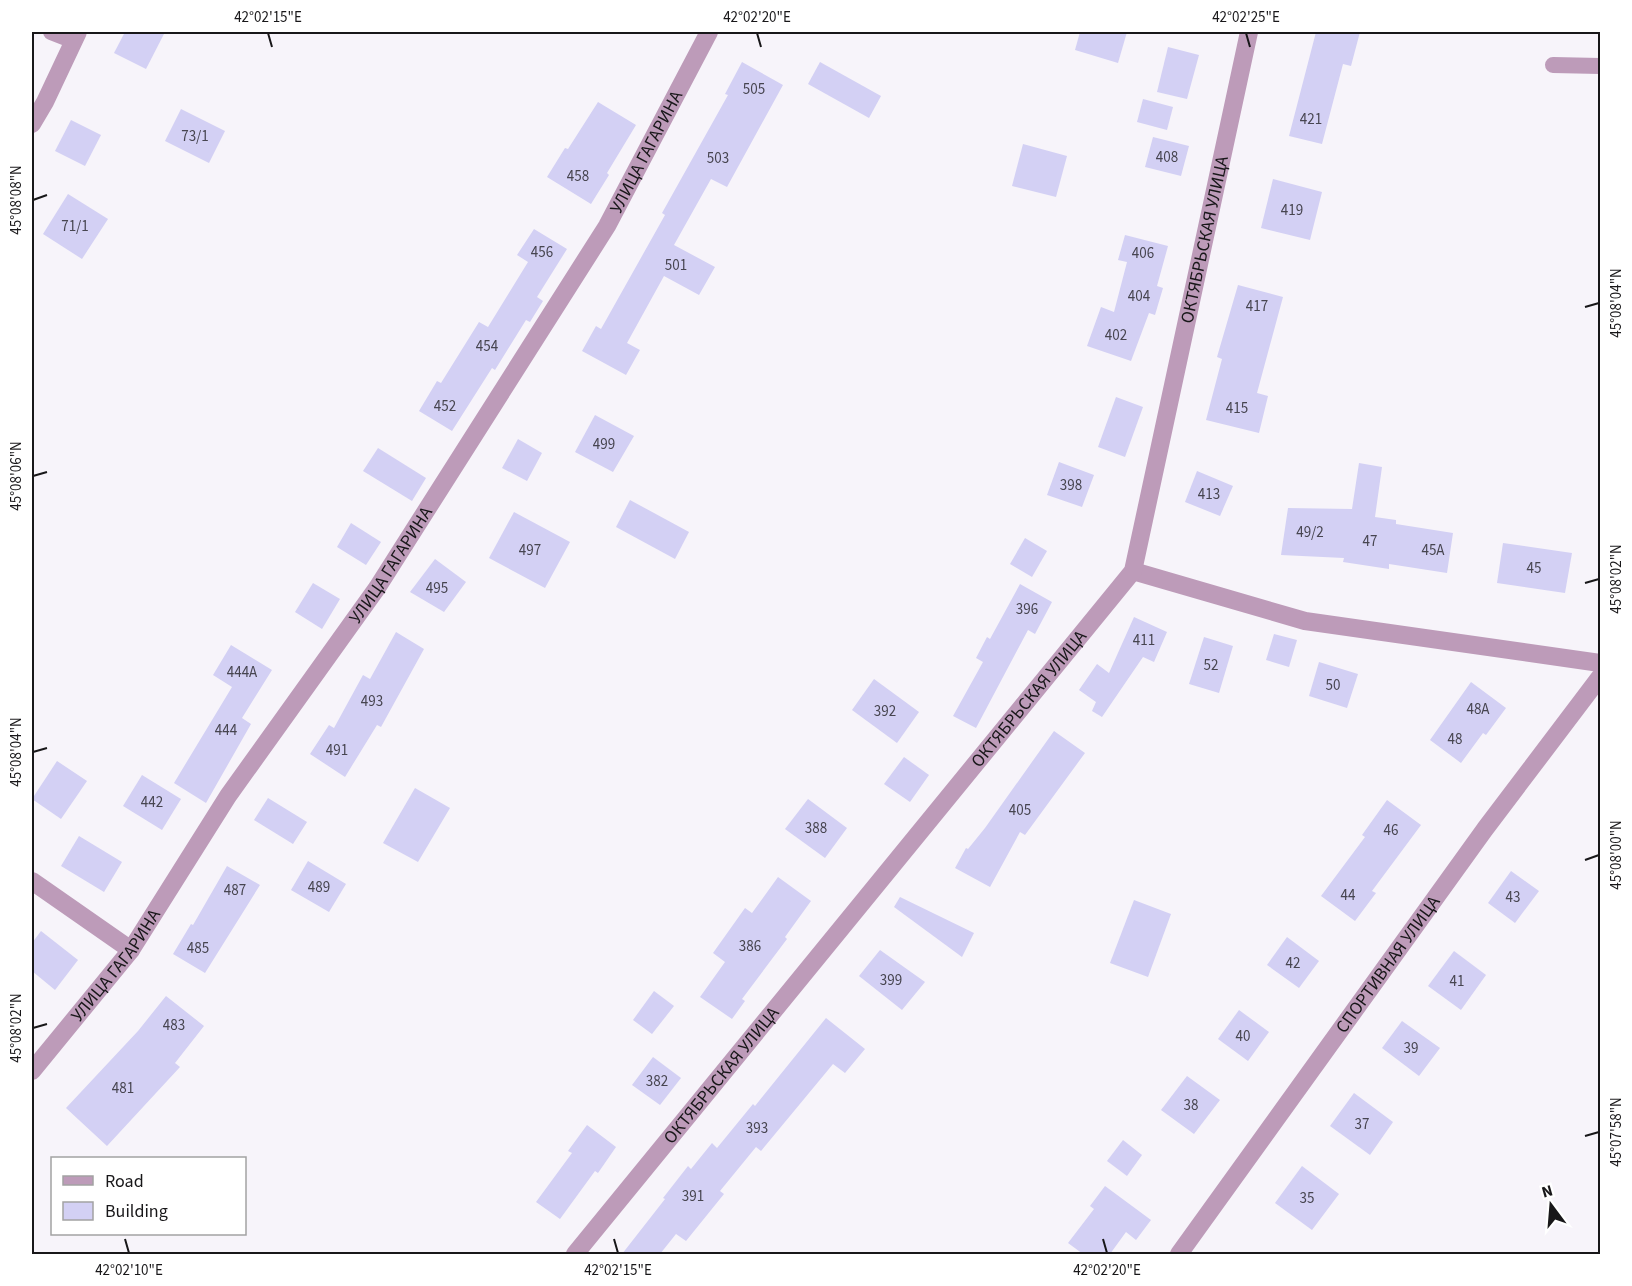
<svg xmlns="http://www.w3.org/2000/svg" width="1632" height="1286" viewBox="0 0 1632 1286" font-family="'Source Sans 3',sans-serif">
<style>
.building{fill:#d3d0f4}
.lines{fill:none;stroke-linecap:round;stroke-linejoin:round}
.lane{stroke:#bd9bb9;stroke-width:16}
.street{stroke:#bd9bb9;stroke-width:18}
.ticks{fill:none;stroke:#181719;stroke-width:2}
.labels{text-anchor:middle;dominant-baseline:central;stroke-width:5;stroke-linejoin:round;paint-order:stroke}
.number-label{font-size:15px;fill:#474550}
.street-label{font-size:18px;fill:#181719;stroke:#fff}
.neatline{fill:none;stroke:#181719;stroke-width:2}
.ticks-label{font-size:15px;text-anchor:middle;fill:#181719}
</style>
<rect width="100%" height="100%" fill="#f7f4fa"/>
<g class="building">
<path d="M125 32H165L146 69 114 53Z"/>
<path d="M1080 32H1127L1118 63 1075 50Z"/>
<path d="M1316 32H1360L1351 66 1343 64 1322 144 1289 136Z"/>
<path d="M1168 47 1199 55 1187 99 1157 92Z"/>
<path d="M742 62 783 85 727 187 711 179 674 245 715 267 699 295 664 276 627 343 640 350 626 375 582 351 596 326 601 329 665 215 662 213 728 95 725 94Z"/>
<path d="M820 62 881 96 869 118 808 84Z"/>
<path d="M1143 99 1173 107 1167 130 1137 122Z"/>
<path d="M598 102 636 125 607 173 609 175 591 204 547 177 565 148 568 149Z"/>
<path d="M181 109 225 131 209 163 165 141Z"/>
<path d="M71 120 101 135 85 166 55 151Z"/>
<path d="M1153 137 1189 146 1181 176 1145 167Z"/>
<path d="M1023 144 1067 156 1056 197 1012 186Z"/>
<path d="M1273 179 1322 192 1310 240 1261 228Z"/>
<path d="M68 194 108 219 82 259 43 234Z"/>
<path d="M534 229 567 249 537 297 543 301 530 322 526 320 495 370 492 368 452 431 419 411 437 381 441 383 479 322 488 327 528 262 517 255Z"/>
<path d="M1125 235 1168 246 1157 286 1163 288 1155 315 1149 313 1131 361 1087 346 1101 307 1114 312 1127 262 1118 260Z"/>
<path d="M1238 285 1283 297 1257 393 1268 396 1259 433 1206 420 1222 359 1217 357Z"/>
<path d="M1116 397 1143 407 1125 457 1098 447Z"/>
<path d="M595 415 634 436 613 472 575 452Z"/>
<path d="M518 439 542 453 527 481 502 468Z"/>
<path d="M378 448 426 478 412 501 363 471Z"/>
<path d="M1059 462 1094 475 1082 507 1047 495Z"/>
<path d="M1359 463 1382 467 1375 517 1396 520V524L1453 533 1447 573 1389 564V569L1343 562 1344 558 1281 555 1288 508 1352 509Z"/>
<path d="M1197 471 1233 486 1220 516 1185 502Z"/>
<path d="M630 500 689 532 675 559 616 527Z"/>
<path d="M514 512 570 542 545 588 489 558Z"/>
<path d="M351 523 381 542 366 565 337 547Z"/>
<path d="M1025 538 1047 551 1032 577 1010 564Z"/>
<path d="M1503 543 1572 553 1565 593 1497 583Z"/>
<path d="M435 559 466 582 444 612 410 592Z"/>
<path d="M313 583 340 599 322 629 295 612Z"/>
<path d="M1020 584 1052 602 1035 634 1028 630 976 728 953 716 983 662 976 658 987 637 990 639Z"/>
<path d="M1134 617 1167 632 1154 662 1143 657 1102 717 1092 711 1096 702 1079 690 1097 664 1109 673Z"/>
<path d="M396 632 424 649 381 727 377 725 345 777 310 754 329 725 334 728 363 675 370 679Z"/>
<path d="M1274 634 1297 640 1289 667 1266 660Z"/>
<path d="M1204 637 1233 646 1219 693 1189 684Z"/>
<path d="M231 645 272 670 242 718 251 724 206 803 174 783 232 687 213 675Z"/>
<path d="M1319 662 1358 674 1347 708 1309 696Z"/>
<path d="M874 679 919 712 897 743 852 710Z"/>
<path d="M1471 682 1506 708 1486 735 1483 733 1461 763 1430 740Z"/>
<path d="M1054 731 1085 753 1025 835 1020 832 990 887 955 868 966 848 968 849 985 828Z"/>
<path d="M904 757 929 775 910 802 884 784Z"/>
<path d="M57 761 87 781 61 819 32 799Z"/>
<path d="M142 775 181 799 162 830 123 806Z"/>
<path d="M415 788 450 808 418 862 383 843Z"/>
<path d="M268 798 307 822 293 844 254 820Z"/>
<path d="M808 799 847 828 825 858 785 829Z"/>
<path d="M1387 800 1421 825 1372 891 1376 893 1355 921 1321 896 1365 837 1362 835Z"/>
<path d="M79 836 122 862 104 892 61 866Z"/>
<path d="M308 861 346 884 329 912 291 890Z"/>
<path d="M227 866 260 885 205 973 173 954 191 924 193 925Z"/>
<path d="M1511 871 1539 891 1515 923 1488 903Z"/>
<path d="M778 877 811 901 785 937 787 939 742 999 745 1001 732 1019 700 997 725 962 713 953 745 908 752 913Z"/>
<path d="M900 897 974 933 962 957 894 907Z"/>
<path d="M1134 900 1171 914 1148 977 1110 963Z"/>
<path d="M41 931 78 960 55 990 32 971V943Z"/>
<path d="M1287 937 1319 961 1299 988 1267 965Z"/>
<path d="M880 950 925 982 902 1010 859 976Z"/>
<path d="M1454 951 1486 975 1461 1010 1428 986Z"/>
<path d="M654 991 674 1006 652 1034 633 1020Z"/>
<path d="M166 996 204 1026 175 1063 180 1067 107 1146 66 1108 138 1031Z"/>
<path d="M1239 1010 1269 1032 1248 1061 1218 1039Z"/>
<path d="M826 1018 865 1049 845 1073 833 1064 761 1151 756 1147 720 1191 724 1194 686 1241 676 1234 660 1254H622L665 1199 663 1198 688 1166 691 1169 712 1143 717 1148 753 1104 755 1106Z"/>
<path d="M1402 1021 1440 1048 1419 1076 1382 1048Z"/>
<path d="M653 1057 681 1078 660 1105 632 1085Z"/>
<path d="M1187 1076 1220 1100 1194 1134 1161 1110Z"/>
<path d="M1354 1093 1393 1122 1370 1155 1330 1126Z"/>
<path d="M587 1125 616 1147 598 1173 595 1171 560 1219 536 1202 572 1153 568 1151Z"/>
<path d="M1123 1140 1142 1155 1127 1176 1107 1161Z"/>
<path d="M1302 1166 1339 1194 1312 1230 1275 1203Z"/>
<path d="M1105 1186 1151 1220 1136 1240 1126 1232 1110 1254H1083L1068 1243 1094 1209 1090 1206Z"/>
</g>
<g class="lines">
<g class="lane">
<path d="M51 32 74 41"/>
<path d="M1553 65 1600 66"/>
</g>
<g class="street">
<path d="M32 124 45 102 78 32"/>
<path d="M1133 571 1305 621 1600 663"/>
<path d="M32 881 131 950"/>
<path id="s1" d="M32 1071 131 950 228 796 377 588 607 226 709 32"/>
<path id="s2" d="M575 1254 1133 571 1249 32"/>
<path id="s3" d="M1179 1254 1485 829 1600 677"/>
</g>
</g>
<path class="ticks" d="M268 33 272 47M757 33 761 47M1246 33 1250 47M33 200 47 195M1585 307 1599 303M33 476 47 472M1585 583 1599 579M33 752 47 748M1585 860 1599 855M33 1028 47 1024M1585 1136 1599 1132M125 1239 129 1253M614 1239 618 1253M1103 1239 1107 1253"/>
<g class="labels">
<g class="number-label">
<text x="754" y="89">505</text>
<text x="1311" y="119">421</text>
<text x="195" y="136">73/1</text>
<text x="1167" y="157">408</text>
<text x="718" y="158">503</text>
<text x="578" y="176">458</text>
<text x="1292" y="210">419</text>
<text x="75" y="226">71/1</text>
<text x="542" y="252">456</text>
<text x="1143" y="253">406</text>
<text x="676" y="265">501</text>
<text x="1139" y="296">404</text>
<text x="1257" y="306">417</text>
<text x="1116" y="335">402</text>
<text x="487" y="346">454</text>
<text x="445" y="406">452</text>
<text x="1237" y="408">415</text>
<text x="604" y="444">499</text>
<text x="1071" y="485">398</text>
<text x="1209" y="494">413</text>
<text x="1310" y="532">49/2</text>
<text x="1370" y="541">47</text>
<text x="530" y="550">497</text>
<text x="1433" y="550">45А</text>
<text x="1534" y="568">45</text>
<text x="437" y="588">495</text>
<text x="1027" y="609">396</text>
<text x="1144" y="640">411</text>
<text x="1211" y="665">52</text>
<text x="242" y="672">444А</text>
<text x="1333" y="685">50</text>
<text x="372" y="701">493</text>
<text x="1478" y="709">48А</text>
<text x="885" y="711">392</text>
<text x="226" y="730">444</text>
<text x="1455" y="739">48</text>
<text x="337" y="750">491</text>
<text x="152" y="802">442</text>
<text x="1020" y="810">405</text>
<text x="816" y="828">388</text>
<text x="1391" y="830">46</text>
<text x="319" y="887">489</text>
<text x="235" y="890">487</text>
<text x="1348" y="895">44</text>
<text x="1513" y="897">43</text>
<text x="750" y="946">386</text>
<text x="198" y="948">485</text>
<text x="1293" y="963">42</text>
<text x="891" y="980">399</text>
<text x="1457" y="981">41</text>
<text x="174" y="1025">483</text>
<text x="1243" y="1036">40</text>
<text x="1411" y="1048">39</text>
<text x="657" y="1081">382</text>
<text x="123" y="1088">481</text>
<text x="1191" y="1105">38</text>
<text x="1362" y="1124">37</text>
<text x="757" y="1128">393</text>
<text x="693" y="1196">391</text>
<text x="1307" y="1198">35</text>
</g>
<g class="street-label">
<text stroke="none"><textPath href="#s1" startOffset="1107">УЛИЦА ГАГАРИНА</textPath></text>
<text stroke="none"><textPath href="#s2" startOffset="1221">ОКТЯБРЬСКАЯ УЛИЦА</textPath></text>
<text stroke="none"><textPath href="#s1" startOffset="621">УЛИЦА ГАГАРИНА</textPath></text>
<text stroke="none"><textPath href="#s2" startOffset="717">ОКТЯБРЬСКАЯ УЛИЦА</textPath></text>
<text stroke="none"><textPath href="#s3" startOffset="357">СПОРТИВНАЯ УЛИЦА</textPath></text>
<text stroke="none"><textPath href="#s1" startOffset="135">УЛИЦА ГАГАРИНА</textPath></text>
<text stroke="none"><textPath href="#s2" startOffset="231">ОКТЯБРЬСКАЯ УЛИЦА</textPath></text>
</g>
</g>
<rect width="1632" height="1286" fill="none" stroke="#ffffff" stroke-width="66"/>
<rect x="51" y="1157" width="195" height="78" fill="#ffffff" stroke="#a3a2a3" stroke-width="1.5"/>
<rect x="63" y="1176" width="30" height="9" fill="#bd9bb9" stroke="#a3a2a3" stroke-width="1.5"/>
<text x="105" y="1187" font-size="18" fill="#181719">Road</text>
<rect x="63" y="1202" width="30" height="18" fill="#d3d0f4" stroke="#a3a2a3" stroke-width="1.5"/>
<text x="105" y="1217" font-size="18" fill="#181719">Building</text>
<g transform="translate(1551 1205) rotate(344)" stroke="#ffffff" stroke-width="4.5" paint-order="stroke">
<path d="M0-4.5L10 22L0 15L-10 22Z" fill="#181719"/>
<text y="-9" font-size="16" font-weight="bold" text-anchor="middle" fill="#181719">N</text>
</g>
<rect x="33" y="33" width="1566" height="1220" class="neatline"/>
<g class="ticks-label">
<text x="268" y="22">42°02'15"E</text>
<text x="757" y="22">42°02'20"E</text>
<text x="1246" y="22">42°02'25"E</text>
<text transform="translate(16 200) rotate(-90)" y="5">45°08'08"N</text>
<text transform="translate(1616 303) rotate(-90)" y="5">45°08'04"N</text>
<text transform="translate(16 476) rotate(-90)" y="5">45°08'06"N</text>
<text transform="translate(1616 579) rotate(-90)" y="5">45°08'02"N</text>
<text transform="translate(16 752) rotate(-90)" y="5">45°08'04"N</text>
<text transform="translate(1616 855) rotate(-90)" y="5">45°08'00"N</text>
<text transform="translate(16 1028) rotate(-90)" y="5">45°08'02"N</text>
<text transform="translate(1616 1132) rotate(-90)" y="5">45°07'58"N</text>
<text x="129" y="1275">42°02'10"E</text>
<text x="618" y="1275">42°02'15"E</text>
<text x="1107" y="1275">42°02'20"E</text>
</g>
</svg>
